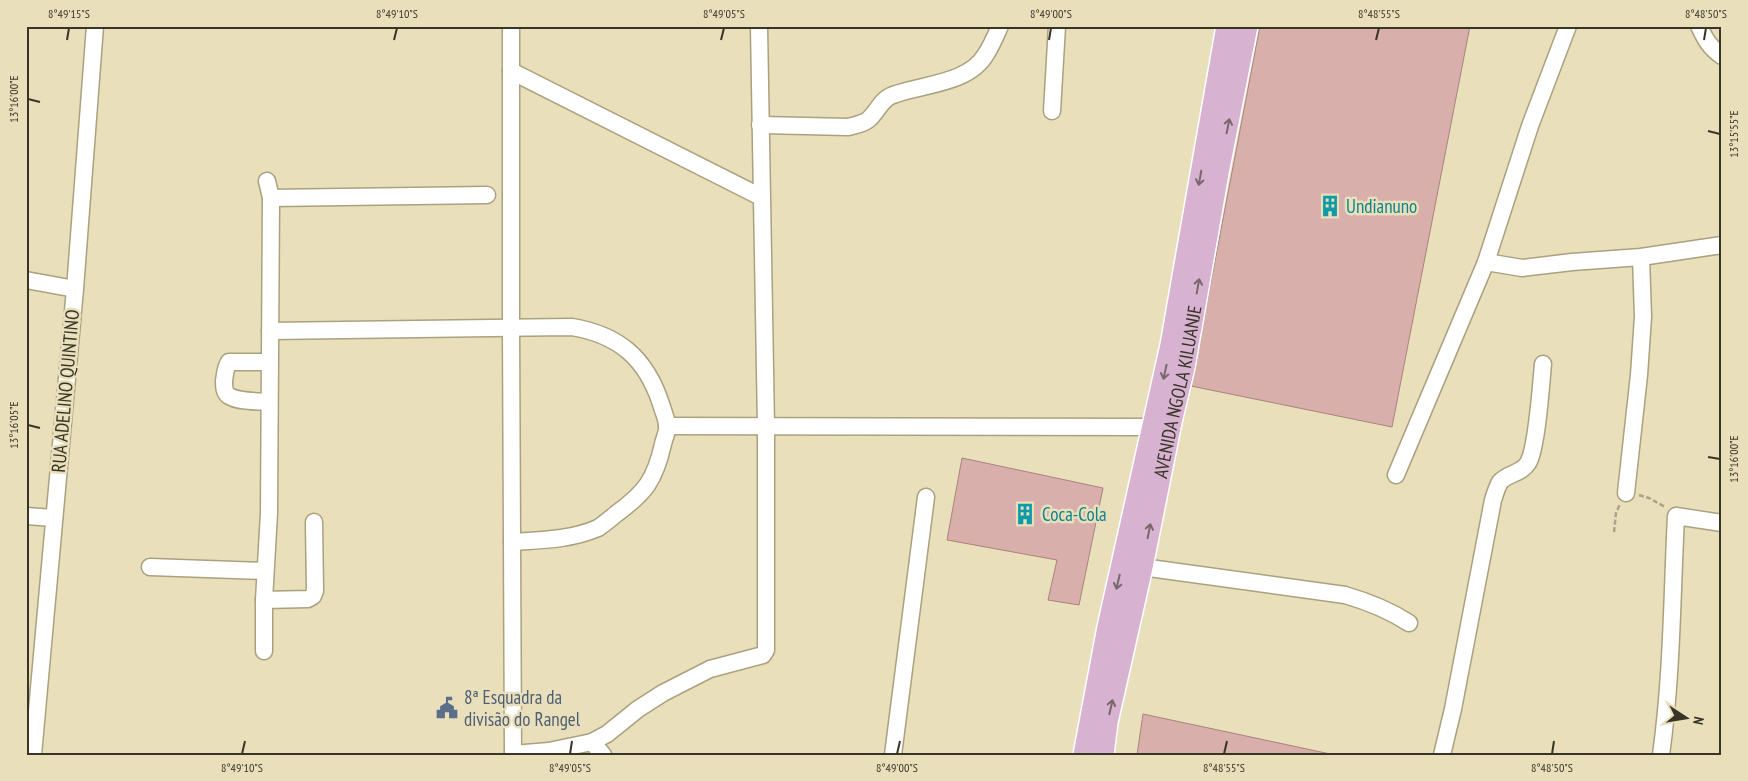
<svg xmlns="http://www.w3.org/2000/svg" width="1748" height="781" viewBox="0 0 1748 781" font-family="'PT Sans Narrow',sans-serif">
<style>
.building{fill:#d8afaa;stroke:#a9837e}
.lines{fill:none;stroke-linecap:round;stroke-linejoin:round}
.minor-casing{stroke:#aaa17f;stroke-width:19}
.major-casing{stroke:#fff;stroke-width:24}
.path{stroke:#aaa387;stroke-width:2.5;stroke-dasharray:5 2.5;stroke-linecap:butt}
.minor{stroke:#fff;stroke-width:16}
.major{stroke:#d8b2d1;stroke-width:21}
.oneway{stroke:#78676b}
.ticks{fill:none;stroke:#383527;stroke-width:2}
.labels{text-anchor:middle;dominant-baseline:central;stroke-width:5;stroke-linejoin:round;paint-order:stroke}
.culture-label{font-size:19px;fill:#0d838f;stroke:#e9dfbb;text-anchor:start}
.street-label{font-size:19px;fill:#383527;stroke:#e9dfbb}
.service-label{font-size:19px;fill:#4e5e75;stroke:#e9dfbb;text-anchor:start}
.neatline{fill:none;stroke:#383527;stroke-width:2}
.ticks-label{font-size:12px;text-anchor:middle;fill:#383527}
</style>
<rect width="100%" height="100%" fill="#e9dfbb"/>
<g class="building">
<path d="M1260 26H1470L1392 427 1191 386Z"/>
<path d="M962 458 1103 488 1079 605 1048 600 1057 560 947 540Z"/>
<path d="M1143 714 1335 755H1137Z"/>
</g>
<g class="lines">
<g class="minor-casing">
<g id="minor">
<path d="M511 26V327L513 755"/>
<path d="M1699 26C1705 39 1710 48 1722 56"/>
<path d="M511 71 761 197"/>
<path d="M1052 111 1057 26"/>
<path d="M760 125 848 127C855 125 864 124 869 119 878 111 881 99 893 95 922 84 969 84 986 54 992 45 996 35 1000 26"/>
<path d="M271 198 487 195"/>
<path d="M1486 262 1522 268 1572 262 1641 257 1722 245"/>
<path d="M26 280 75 289"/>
<path d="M270 331 572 327C619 335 646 358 661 404 663 411 667 419 667 426 668 431 664 439 663 444 655 480 645 493 616 514 610 519 604 524 598 528 570 540 542 540 512 542"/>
<path d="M269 402C258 401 239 402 229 396 224 393 224 386 224 381 225 375 225 368 229 362H269"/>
<path d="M667 426 1153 427"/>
<path d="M1396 475 1486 262 1530 126 1568 26"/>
<path d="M1626 493 1639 375 1643 317 1641 257"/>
<path d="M26 516 54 518"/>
<path d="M150 567 265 571"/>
<path d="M1142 567 1345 595C1369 602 1389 610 1409 623"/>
<path d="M264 600 308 599 313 596 315 591 314 522"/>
<path d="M264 651V600L269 513 271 198 267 181"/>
<path d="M592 742 603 755"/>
<path d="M513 754 549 751 592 742 607 734 638 709 663 693 710 669 763 655 766 650V427L759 26"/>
<path d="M33 755 75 289 95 26"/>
<path d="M893 755 926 497"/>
<path d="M1442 755 1453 709 1493 500C1495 494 1497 487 1500 482 1508 473 1521 474 1528 463 1537 448 1541 384 1543 364"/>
<path d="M1661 755C1672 676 1672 595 1676 516L1722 523"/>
</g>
</g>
<g class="major-casing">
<g id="major">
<path d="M1084 755 1108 627 1171 345 1227 26"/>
<path id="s1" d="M1103 755 1107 722 1142 567 1171 422 1184 367 1218 173 1247 26"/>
</g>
</g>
<g class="path">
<path d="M1639 495 1649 498 1665 507"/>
<path d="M1614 532 1616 513 1620 504"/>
</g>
<use href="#minor" class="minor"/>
<use href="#major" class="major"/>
</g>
<defs><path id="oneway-shaft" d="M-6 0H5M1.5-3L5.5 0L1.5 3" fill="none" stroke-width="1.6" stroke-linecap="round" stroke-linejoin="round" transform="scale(1.25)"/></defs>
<g class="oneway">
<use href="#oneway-shaft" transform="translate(1228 126) rotate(-79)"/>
<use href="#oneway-shaft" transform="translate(1200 178) rotate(100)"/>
<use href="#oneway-shaft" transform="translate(1198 286) rotate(-80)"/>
<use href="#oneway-shaft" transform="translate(1165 372) rotate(102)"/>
<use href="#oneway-shaft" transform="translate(1149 531) rotate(-79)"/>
<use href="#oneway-shaft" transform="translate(1118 582) rotate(103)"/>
<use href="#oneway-shaft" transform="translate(1111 707) rotate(-77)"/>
</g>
<path class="ticks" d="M67 40 69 28M394 40 397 28M721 40 724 28M1049 40 1051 28M1376 40 1379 28M1704 40 1706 28M28 99 40 102M1708 131 1720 134M28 425 40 428M1708 457 1720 459M242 754 245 741M570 754 572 741M897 754 900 741M1224 754 1227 741M1552 754 1554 741"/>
<defs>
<g id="building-bare" transform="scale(1.725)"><path d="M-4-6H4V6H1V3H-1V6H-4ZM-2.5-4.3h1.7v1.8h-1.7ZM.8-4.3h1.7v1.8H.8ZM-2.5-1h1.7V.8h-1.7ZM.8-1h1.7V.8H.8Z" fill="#0f9aa8" stroke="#e9dfbb" stroke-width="2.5" paint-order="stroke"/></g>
<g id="civic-bare" transform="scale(1.725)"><path d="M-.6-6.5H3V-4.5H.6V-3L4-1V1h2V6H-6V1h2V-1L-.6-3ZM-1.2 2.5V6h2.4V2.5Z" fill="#5c6f8a" stroke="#e9dfbb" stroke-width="2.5" paint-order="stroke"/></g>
</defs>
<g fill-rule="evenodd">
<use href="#building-bare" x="1330" y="206"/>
<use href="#building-bare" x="1025" y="514"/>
<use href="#civic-bare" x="447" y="708"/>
</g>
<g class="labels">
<g class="culture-label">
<text x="1346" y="206">Undianuno</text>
<text x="1042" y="514">Coca-Cola</text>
</g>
<g class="street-label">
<text transform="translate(65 391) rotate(-85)">RUA ADELINO QUINTINO</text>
<text stroke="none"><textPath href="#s1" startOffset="371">AVENIDA NGOLA KILUANJE</textPath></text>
</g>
<g class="service-label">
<text x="464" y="697">8ª Esquadra da<tspan x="464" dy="22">divisão do Rangel</tspan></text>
</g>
</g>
<rect width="1748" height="781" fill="none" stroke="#e9dfbb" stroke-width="55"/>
<g transform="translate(1686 718) rotate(102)" stroke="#e9dfbb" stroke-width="4" paint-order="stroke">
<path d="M0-4L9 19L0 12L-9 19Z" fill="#383527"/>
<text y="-8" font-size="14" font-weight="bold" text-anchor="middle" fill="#383527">N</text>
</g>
<rect x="28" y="28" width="1692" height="726" class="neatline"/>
<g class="ticks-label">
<text x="69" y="18">8°49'15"S</text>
<text x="397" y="18">8°49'10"S</text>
<text x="724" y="18">8°49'05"S</text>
<text x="1051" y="18">8°49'00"S</text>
<text x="1379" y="18">8°48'55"S</text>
<text x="1706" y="18">8°48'50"S</text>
<text transform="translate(14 99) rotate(-90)" y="4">13°16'00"E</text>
<text transform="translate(1734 134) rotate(-90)" y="4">13°15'55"E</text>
<text transform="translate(14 425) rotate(-90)" y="4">13°16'05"E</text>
<text transform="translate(1734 459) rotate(-90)" y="4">13°16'00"E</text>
<text x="242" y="772">8°49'10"S</text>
<text x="570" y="772">8°49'05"S</text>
<text x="897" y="772">8°49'00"S</text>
<text x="1224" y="772">8°48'55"S</text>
<text x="1552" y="772">8°48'50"S</text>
</g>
</svg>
